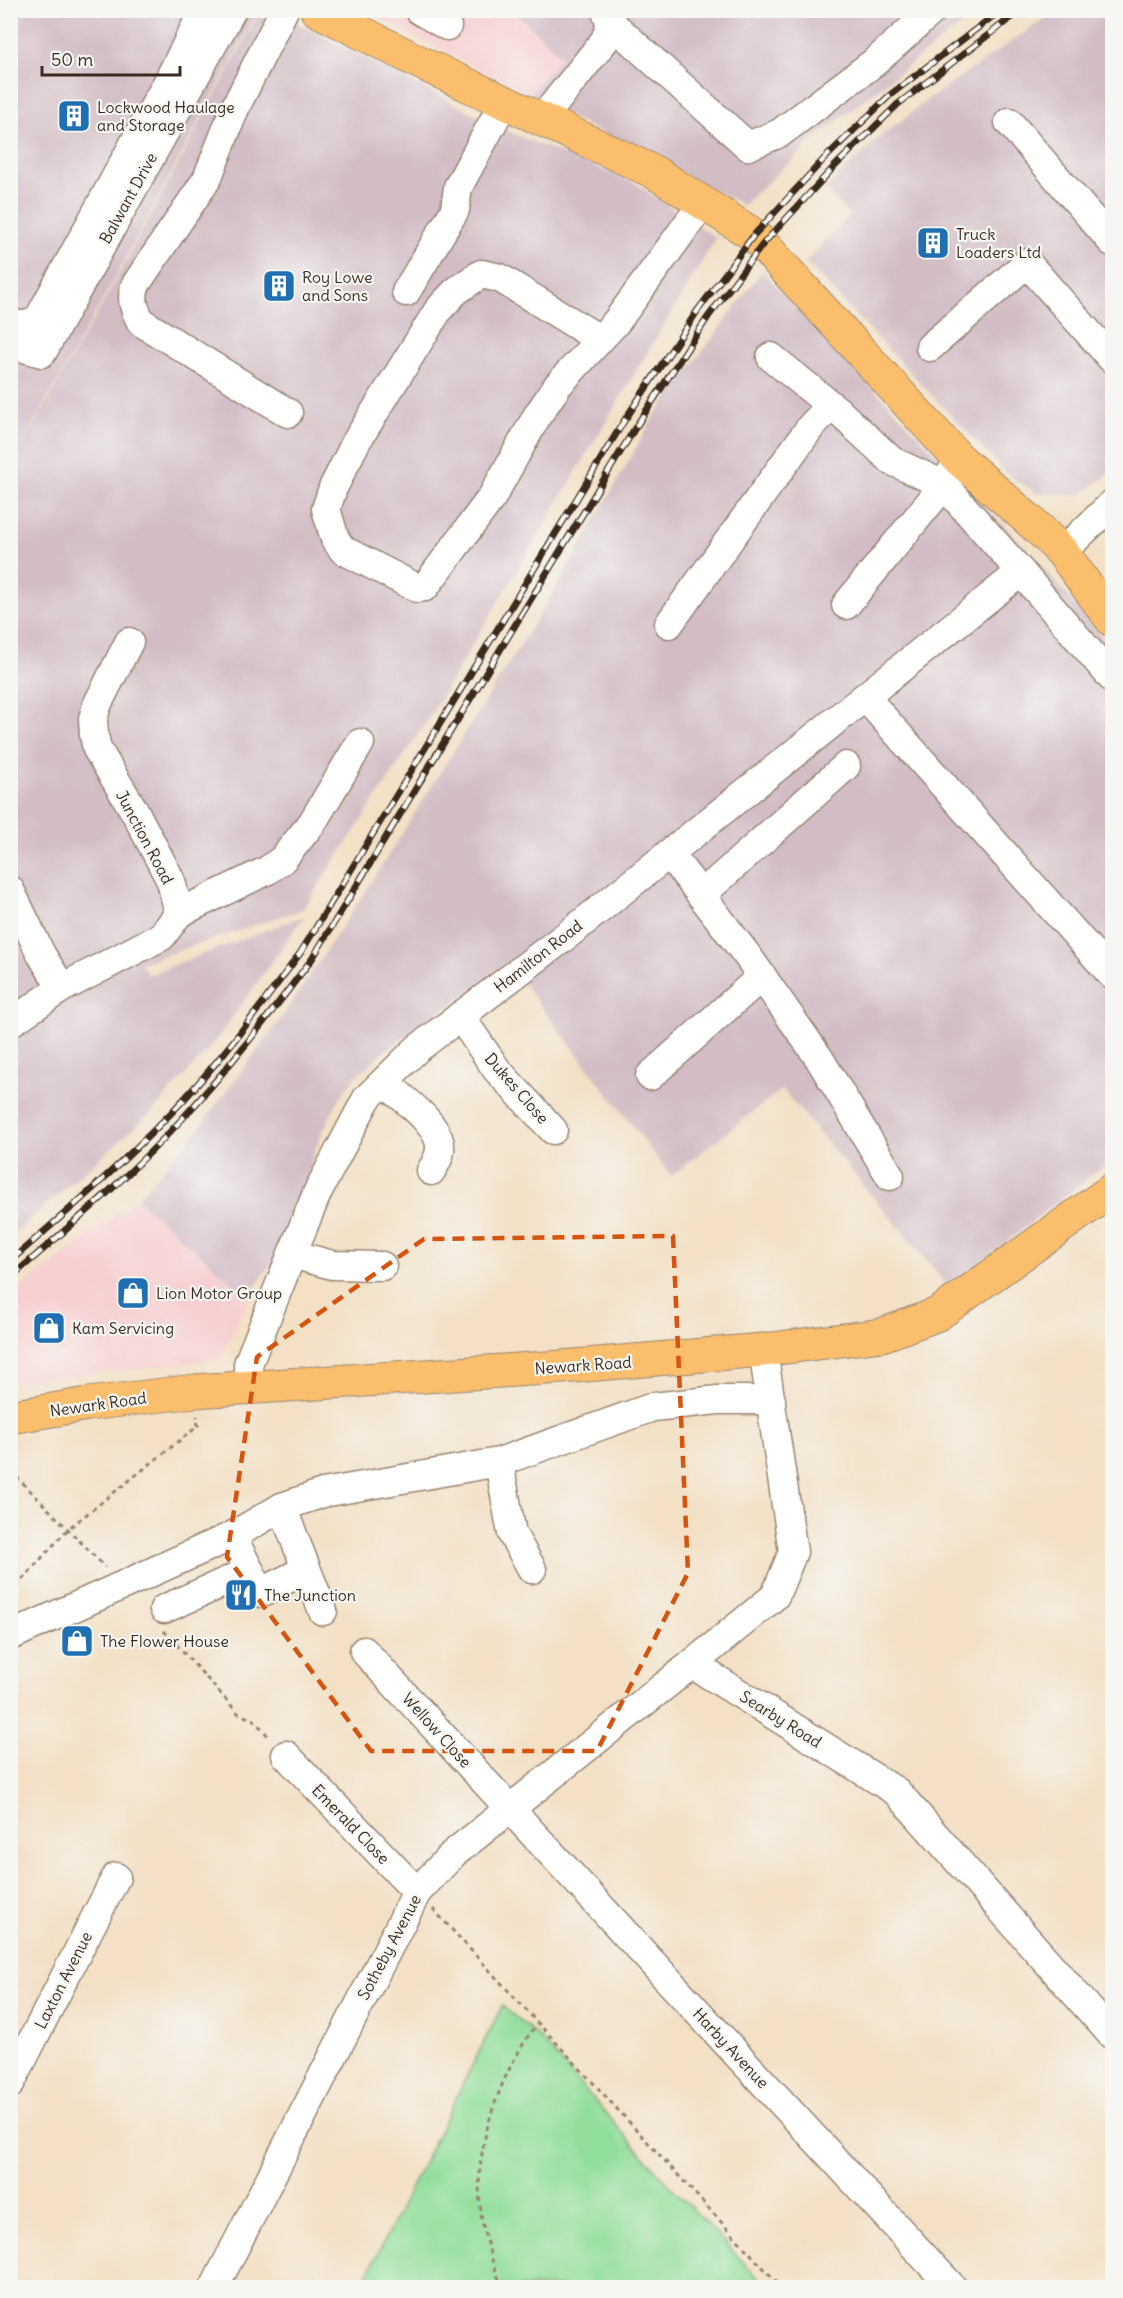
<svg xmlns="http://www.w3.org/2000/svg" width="1123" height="2298" viewBox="0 0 1123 2298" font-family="Delius,sans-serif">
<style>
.built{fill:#f7cfd0}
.industrial{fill:#d2bdc5}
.green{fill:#92de9b;stroke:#66845c;stroke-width:1.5}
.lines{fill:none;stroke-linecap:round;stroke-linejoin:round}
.minor-casing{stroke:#978572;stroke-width:31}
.major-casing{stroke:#978572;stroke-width:35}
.path{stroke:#978572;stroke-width:3;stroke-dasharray:4.5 4.5;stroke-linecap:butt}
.minor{stroke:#fff;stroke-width:28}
.major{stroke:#fabe6d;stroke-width:33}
.rail-casing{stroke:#3b2a1e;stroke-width:7}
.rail{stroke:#f6f6f2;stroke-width:4.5;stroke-dasharray:14;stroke-linecap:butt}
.marked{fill:none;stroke:#d7540e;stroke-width:4.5;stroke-dasharray:12 8;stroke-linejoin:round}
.labels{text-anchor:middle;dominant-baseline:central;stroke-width:4.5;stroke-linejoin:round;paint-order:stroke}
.poi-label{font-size:16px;fill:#3b2a1e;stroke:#f6f6f2;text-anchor:start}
.street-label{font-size:16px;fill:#3b2a1e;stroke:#f6f6f2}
</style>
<rect width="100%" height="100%" fill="#f6f6f2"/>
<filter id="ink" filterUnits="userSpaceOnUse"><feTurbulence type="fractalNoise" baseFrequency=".0167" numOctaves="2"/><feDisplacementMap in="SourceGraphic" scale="12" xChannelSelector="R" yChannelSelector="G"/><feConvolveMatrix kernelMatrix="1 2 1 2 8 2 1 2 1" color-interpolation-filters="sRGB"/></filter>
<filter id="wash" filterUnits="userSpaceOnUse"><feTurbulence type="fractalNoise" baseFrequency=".008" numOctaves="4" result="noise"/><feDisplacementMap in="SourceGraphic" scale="24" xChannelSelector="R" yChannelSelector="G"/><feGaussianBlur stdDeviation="1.35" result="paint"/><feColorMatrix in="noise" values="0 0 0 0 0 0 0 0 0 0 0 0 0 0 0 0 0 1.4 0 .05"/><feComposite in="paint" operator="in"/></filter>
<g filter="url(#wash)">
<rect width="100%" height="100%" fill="#f3e0c5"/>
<g class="built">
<path d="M365 11H519L516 14 562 57 528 95Z"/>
<path d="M137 1199 240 1289 253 1290 220 1359 11 1383V1295Z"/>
</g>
<g class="industrial">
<path d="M519 10 979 11 819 135 743 205 528 95 562 57 516 13Z"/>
<path d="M11 11H258L111 285 11 464Z"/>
<path d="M260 11H273L520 137 633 182 716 238 425 724 303 909 141 963 148 975 304 916 215 1042 152 1112 11 1236V465L112 287Z"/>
<path d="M1055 11H1112V471L1081 495 1037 493 1010 477 805 262 850 215 825 189 875 141 926 101Z"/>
<path d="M762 271 1042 566 1112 648V1159L949 1287 782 1089 671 1176 523 983 503 964 457 1001 383 1052 353 1079 337 1102 314 1151 299 1222 253 1290 240 1289 137 1199 196 1132 285 1013 374 878 556 588 655 415Z"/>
</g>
<path class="green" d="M502 2006 537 2035 660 2175 767 2287H361Z"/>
</g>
<g filter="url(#ink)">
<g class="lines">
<g class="minor-casing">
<g id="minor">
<path d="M284 10 235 108 207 179 136 284C130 299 134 308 141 322L288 413"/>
<path d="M419 10 447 26"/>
<path d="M605 10 611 23 748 146 780 133 876 61 933 10"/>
<path d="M542 119 605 40 611 23"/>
<path d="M1009 122 1112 242"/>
<path d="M406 292 455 210 458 187 504 102"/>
<path d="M10 324C23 326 29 326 39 318L166 85 204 10"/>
<path d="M599 339 500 278 481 274 456 291 439 309 356 442 333 488 326 509 335 539 343 550 417 588 425 587 492 497 537 416 558 385 617 321 703 203"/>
<path d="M10 341 24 348 42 353 232 10"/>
<path d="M930 347 1027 263 1112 359"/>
<path d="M771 357 838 411"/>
<path d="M1062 552 1112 504"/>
<path d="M1021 572 1112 678"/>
<path d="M669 624 812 425 826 411H838L892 461 944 485 846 605"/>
<path d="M865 697 1112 975"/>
<path d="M669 853 749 958 819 1058 890 1176"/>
<path d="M10 890 41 954 62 988"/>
<path d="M701 895 846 766"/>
<path d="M179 913 268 870 282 860 312 823 360 743"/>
<path d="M460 1016 497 1070 553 1130"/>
<path d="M10 1023 62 988 162 936 179 913 171 881 135 812 97 749 94 735 93 719 97 705 129 642"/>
<path d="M650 1076 762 976"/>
<path d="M384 1082C401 1097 437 1122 440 1145 441 1155 436 1163 431 1171"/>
<path d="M292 1254 332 1265 382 1266"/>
<path d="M249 1388 248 1364 292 1254 318 1191 367 1098 417 1049 571 932 1021 572 944 485 959 459"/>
<path d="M499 1462 512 1534 532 1569"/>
<path d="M282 1507 323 1611"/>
<path d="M232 1536 261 1593 306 1569"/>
<path d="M164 1609 250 1571"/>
<path d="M10 1636 232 1536 282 1507 323 1493 499 1462 653 1407 718 1400H771"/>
<path d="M364 1651 953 2288"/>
<path d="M692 1664 897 1792 1112 2035"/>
<path d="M286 1755 417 1892"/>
<path d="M10 2084 116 1877"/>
<path d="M214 2288 417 1892 453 1854 692 1664 775 1596 793 1552 763 1350"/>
</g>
</g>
<g class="major-casing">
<g id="major">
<path d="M317 10 425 65 654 172 754 235 959 459 1039 529 1062 552 1112 620"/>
<path d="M10 1417 88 1404 195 1391 562 1367 763 1350 882 1335 938 1314 1112 1190"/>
</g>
</g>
<g class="path">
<path d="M10 1470 105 1567"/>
<path d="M10 1593 68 1529 198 1426 197 1416"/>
<path d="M164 1631 239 1714 254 1720 270 1738"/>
<path d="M433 1909 782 2288"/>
<path d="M502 2288C492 2261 482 2232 480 2204 474 2145 501 2071 537 2024"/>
</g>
<use href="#minor" class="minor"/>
<use href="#major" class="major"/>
<g class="rail-casing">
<g id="rail">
<path d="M10 1261C66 1213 121 1165 172 1112 220 1062 260 1007 301 952L624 421 698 310 754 235 824 159 890 95 1001 10"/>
<path d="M10 1278C69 1227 130 1176 182 1119 229 1068 270 1014 312 959L635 428 708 317 763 244 833 168 898 104 1021 10"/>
</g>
</g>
<use href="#rail" class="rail"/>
</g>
</g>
<path class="marked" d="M673 1236 688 1573 597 1751H371L227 1557 257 1357 424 1239Z"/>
<defs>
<g id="building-square" transform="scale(1.725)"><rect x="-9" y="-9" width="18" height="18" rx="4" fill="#1f6fb2" stroke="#f6f6f2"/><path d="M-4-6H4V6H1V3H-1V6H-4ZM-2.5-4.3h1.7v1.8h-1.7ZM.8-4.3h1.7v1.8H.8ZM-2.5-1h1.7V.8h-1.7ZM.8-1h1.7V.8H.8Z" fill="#fff"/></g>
<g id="shop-square" transform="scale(1.725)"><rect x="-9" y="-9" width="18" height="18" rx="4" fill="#1f6fb2" stroke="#f6f6f2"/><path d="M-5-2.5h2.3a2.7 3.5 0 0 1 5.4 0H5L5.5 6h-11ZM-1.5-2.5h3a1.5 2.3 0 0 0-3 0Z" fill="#fff"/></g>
<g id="restaurant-square" transform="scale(1.725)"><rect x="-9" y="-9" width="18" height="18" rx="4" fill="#1f6fb2" stroke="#f6f6f2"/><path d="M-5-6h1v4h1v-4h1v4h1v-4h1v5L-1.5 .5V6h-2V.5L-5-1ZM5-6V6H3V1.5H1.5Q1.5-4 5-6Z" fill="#fff"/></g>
</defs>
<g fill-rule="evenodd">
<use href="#building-square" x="74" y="116"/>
<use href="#building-square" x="933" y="243"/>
<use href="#building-square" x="279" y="286"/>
<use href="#shop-square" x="133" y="1293"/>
<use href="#shop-square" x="49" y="1328"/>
<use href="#restaurant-square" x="241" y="1595"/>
<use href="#shop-square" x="77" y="1641"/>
</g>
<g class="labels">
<g class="poi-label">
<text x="97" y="107">Lockwood Haulage<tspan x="97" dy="18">and Storage</tspan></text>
<text x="956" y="234">Truck<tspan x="956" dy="18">Loaders Ltd</tspan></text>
<text x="302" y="277">Roy Lowe<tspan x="302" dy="18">and Sons</tspan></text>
<text x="156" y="1293">Lion Motor Group</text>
<text x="72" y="1328">Kam Servicing</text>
<text x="264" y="1595">The Junction</text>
<text x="100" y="1641">The Flower House</text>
</g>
<g class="street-label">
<text transform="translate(128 198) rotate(-61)">Balwant Drive</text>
<text transform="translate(145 837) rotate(62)">Junction Road</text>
<text transform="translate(538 956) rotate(-38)">Hamilton Road</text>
<text transform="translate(517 1088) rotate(49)">Dukes Close</text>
<text transform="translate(583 1365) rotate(-4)">Newark Road</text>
<text transform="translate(98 1404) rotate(-8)">Newark Road</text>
<text transform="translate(781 1719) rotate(32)">Searby Road</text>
<text transform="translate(437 1730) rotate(48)">Wellow Close</text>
<text transform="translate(351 1824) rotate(46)">Emerald Close</text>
<text transform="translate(389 1947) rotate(-62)">Sotheby Avenue</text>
<text transform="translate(63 1980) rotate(-63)">Laxton Avenue</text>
<text transform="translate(731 2048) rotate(47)">Harby Avenue</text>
</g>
</g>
<rect width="1123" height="2298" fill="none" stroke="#f6f6f2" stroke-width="36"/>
<path d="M42 66v9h138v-9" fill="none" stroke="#3b2a1e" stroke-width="3"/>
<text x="51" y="66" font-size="18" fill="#3b2a1e" stroke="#f6f6f2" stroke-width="4.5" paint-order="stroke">50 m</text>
</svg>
